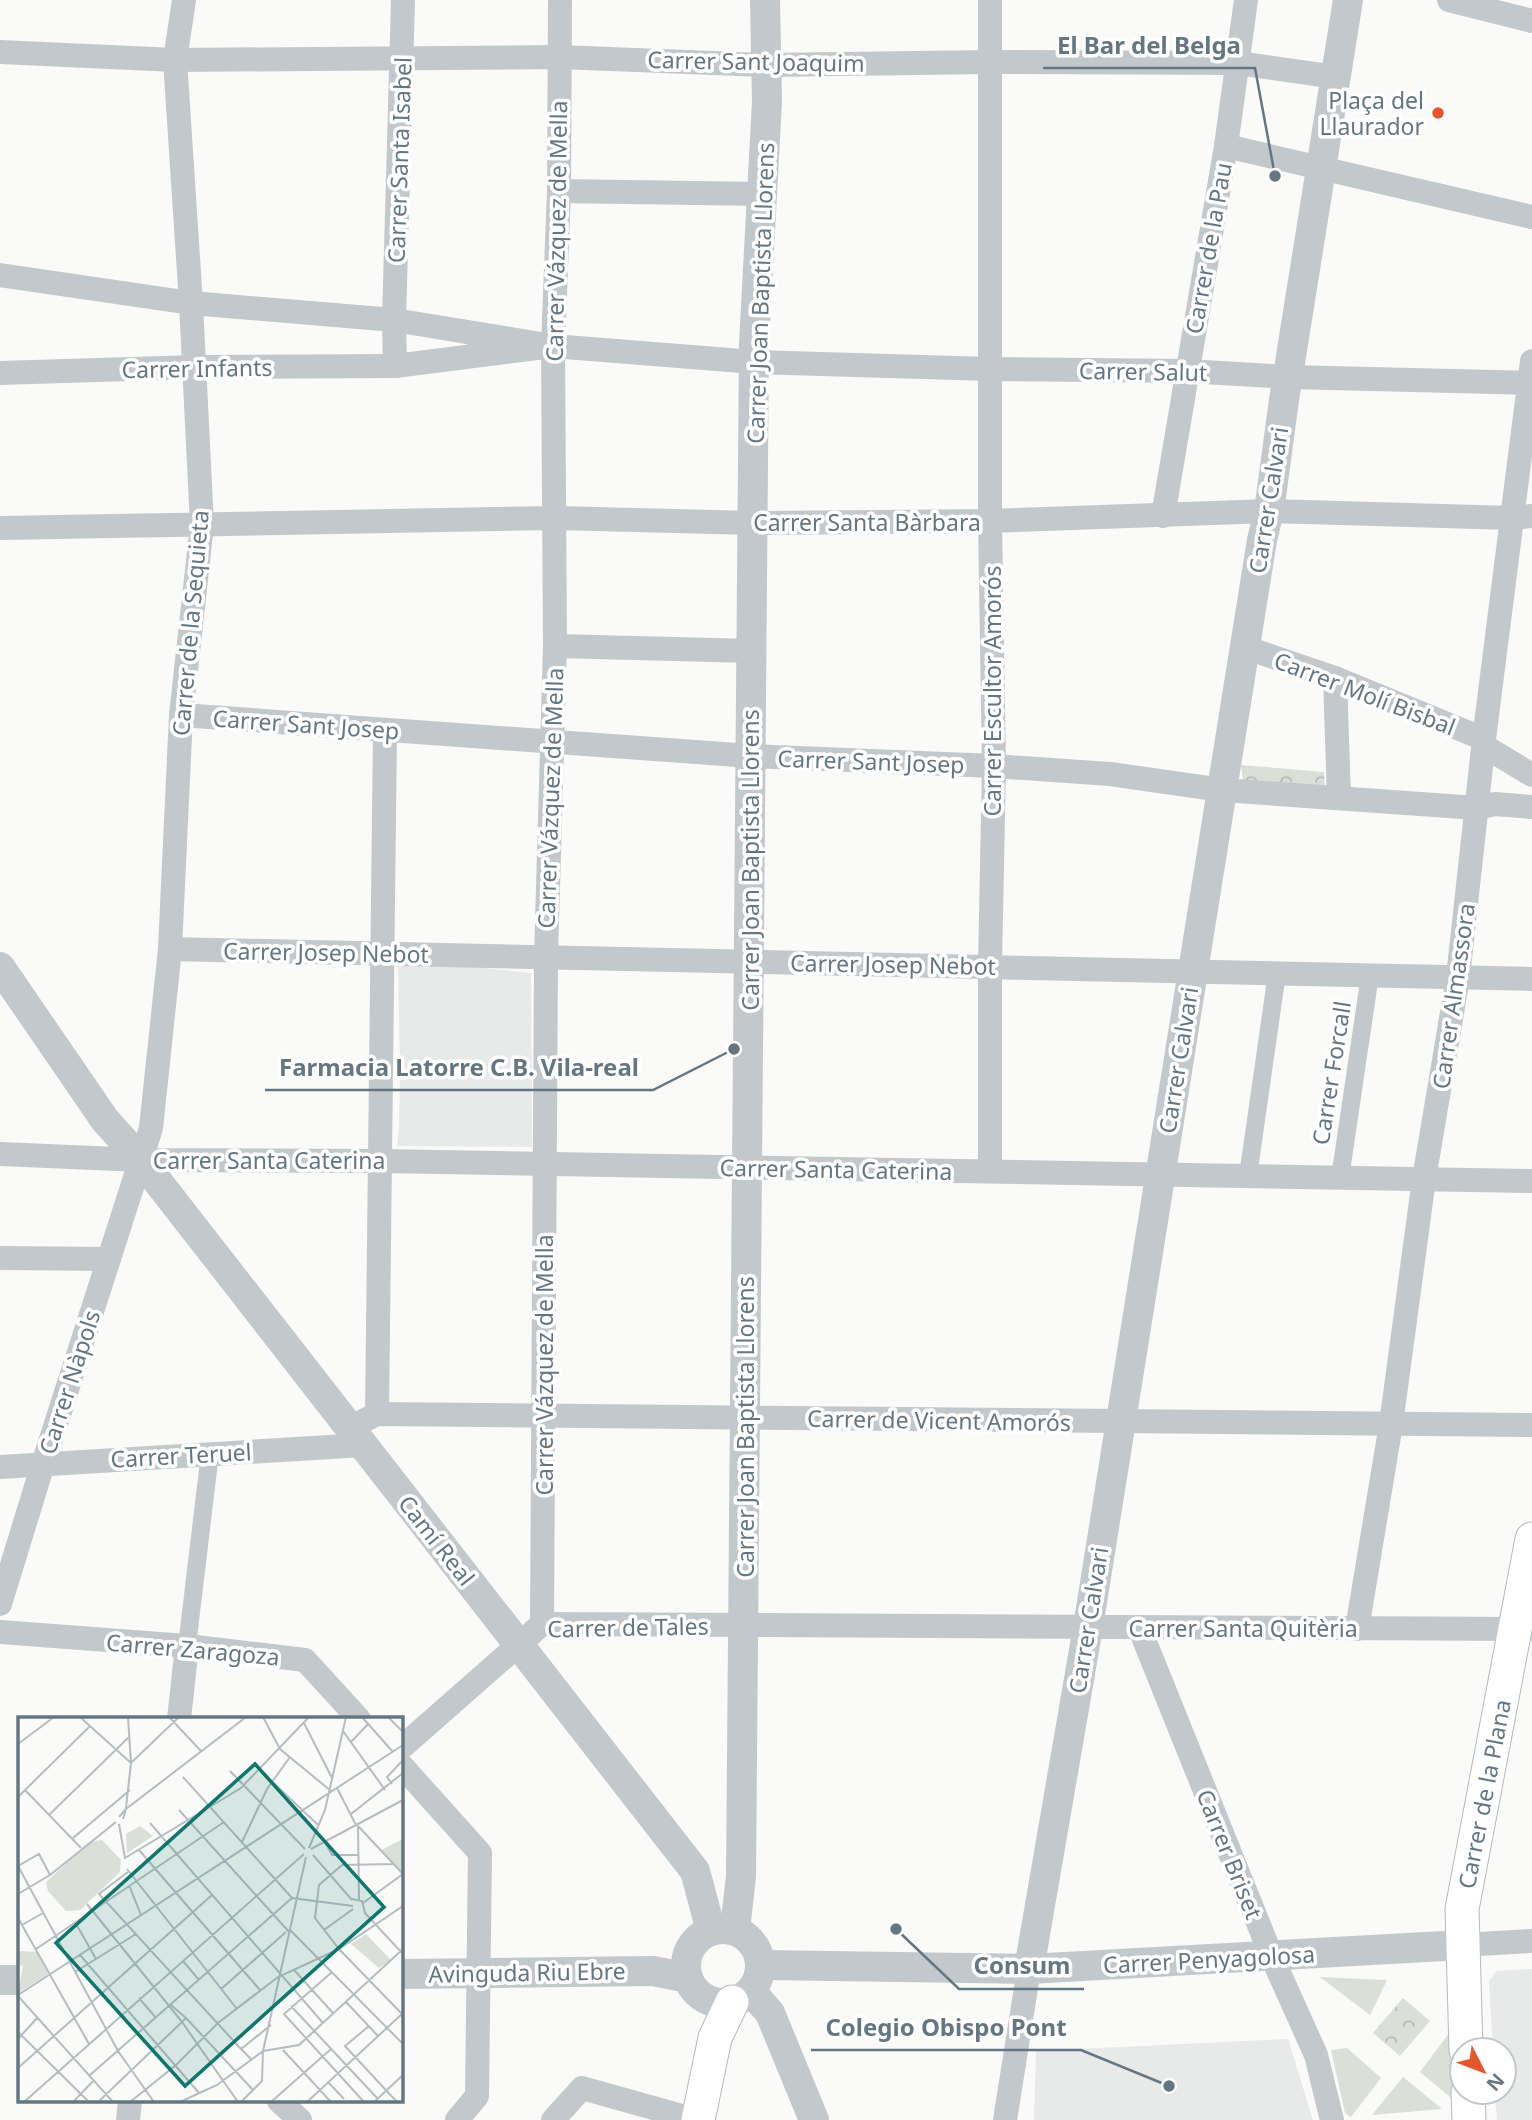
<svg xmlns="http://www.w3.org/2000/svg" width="1532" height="2120" viewBox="0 0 1532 2120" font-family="'Noto Sans',sans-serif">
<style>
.built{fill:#e8e9e9}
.grass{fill:#dadfd7}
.park{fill:url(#park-crowns)}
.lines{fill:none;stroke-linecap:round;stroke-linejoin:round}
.secondary-casing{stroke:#b3babf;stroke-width:35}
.pedestrian{stroke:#c3c8cc;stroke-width:18}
.minor{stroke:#c3c8cc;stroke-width:24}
.tertiary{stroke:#c3c8cc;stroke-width:30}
.secondary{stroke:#fff;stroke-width:33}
.poi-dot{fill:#e4572e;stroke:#fff;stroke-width:2.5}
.labels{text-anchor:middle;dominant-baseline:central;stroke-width:7;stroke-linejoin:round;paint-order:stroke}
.street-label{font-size:23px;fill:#657683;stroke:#fff}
.poi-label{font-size:23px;fill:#657683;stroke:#fff;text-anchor:end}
.inset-road{fill:none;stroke:#b5bdc2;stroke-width:2}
.view{fill:#0f766e;fill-opacity:0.15;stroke:#0f766e;stroke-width:3.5}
.inset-edge{fill:none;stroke:#657683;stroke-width:3.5}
.leader{fill:none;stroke:#657683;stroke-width:2.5}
.callout-dot{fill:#657683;stroke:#fff;stroke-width:2.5}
.callout-label{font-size:24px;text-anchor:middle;font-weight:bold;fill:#657683;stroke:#fff;stroke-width:7;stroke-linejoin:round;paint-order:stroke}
</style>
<defs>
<pattern id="park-crowns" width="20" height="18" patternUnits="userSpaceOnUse" patternTransform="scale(1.75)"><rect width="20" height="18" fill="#dadfd7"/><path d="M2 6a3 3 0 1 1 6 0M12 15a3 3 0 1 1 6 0" fill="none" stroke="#b4b9b4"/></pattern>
</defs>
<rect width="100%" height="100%" fill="#fafaf8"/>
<g class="built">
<path d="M398 965 465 966 531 973 532 1147 397 1146 399 1129 400 1072Z"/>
<path d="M1532 1969V2120H1497L1495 2092H1504V2050H1493L1489 1981 1496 1971Z"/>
<path d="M1288 2039 1313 2120H1034L1036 2051Z"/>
</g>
<g class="grass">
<path d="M1320 1977 1387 1980 1370 2015Z"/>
<path d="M1456 2024 1455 2101 1420 2072Z"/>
<path d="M1347 2048 1381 2078 1351 2117 1345 2113 1331 2050Z"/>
<path d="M1403 2077 1442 2109 1372 2115Z"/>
</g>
<g class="park">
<path d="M1241 765 1324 772 1325 790 1243 781Z"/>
<path d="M1403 1998 1430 2021 1400 2056 1373 2033Z"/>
</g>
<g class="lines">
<g class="secondary-casing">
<g id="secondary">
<path d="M1466 2050 1462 1909 1532 1539"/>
<path d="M1468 2092 1469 2120"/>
<path d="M698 2120 715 2038 732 2002"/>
</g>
</g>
<g class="pedestrian">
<path d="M1248 1176 1277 973"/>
<path d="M1340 1178 1370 975"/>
<path d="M187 1646 210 1453"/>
</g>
<g class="minor">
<path d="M1449 0 1532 21"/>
<path d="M0 52 175 60 559 57 765 65 990 62 1237 63 1336 77"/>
<path d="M1226 146 1532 217"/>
<path d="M559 191 763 194"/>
<path d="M0 275 191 303 394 320 403 0"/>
<path d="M553 346 395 366 394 320 553 346 754 362 990 369 1187 371 1288 377 1532 383"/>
<path d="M0 373 195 367 395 366"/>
<path d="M1163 516 1226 146 1246 0"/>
<path d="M0 528 555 518 753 523 990 521 1269 511 1512 518 1532 516"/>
<path d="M555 646 752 651"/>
<path d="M1244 647 1335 678 1484 739"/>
<path d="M1335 678 1339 798"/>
<path d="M181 715 751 756 994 766 1110 774 1222 790 1477 808 1495 804 1532 807"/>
<path d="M1484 746 1532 775"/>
<path d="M170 949 1532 979"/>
<path d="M0 1154 141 1160 380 1161 1532 1181"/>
<path d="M990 1171V966L994 766 990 521V0"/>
<path d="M0 1258 109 1259"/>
<path d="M377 1414 385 730"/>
<path d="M349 1428 377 1414 1532 1425"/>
<path d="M0 1467 363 1445"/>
<path d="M0 1604 43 1464 151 1128 170 949 181 715 202 525 191 303 175 60 184 0"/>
<path d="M542 1624 546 957 555 646 553 346 559 191 560 0"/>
<path d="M1139 1627 1271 1955 1316 2055 1332 2120"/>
<path d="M1357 1629 1391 1424 1424 1179 1458 977 1484 739 1532 361"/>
<path d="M0 1632 187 1646 305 1660 359 1719"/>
<path d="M179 1719 187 1646"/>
<path d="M401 1748 542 1624 1532 1629"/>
<path d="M401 1765 480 1853 477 2096 457 2120"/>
<path d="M1462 1945 1532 1941"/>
<path d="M279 2101 300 2120"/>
<path d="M128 2120 130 2101"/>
<path d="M553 2120 582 2088 682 2116"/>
<path d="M1005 2120 1029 1969"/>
</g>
<g class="tertiary">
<path d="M0 967 105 1120 141 1160 695 1871 711 1931"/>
<circle cx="723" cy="1966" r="37"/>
<path d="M735 1930 741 1876 754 344 767 101 765 0"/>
<path d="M760 1965 1029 1969 1462 1945"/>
<path d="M1029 1969 1088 1627 1262 540 1269 511 1284 400 1348 0"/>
<path d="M401 1974 653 1971 688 1978"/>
<path d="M0 1980H19"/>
<path d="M751 1991 770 2013 814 2120"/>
</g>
<use href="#secondary" class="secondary"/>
</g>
<circle class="poi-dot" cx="1438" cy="113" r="7"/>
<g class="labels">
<g class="street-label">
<text transform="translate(756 61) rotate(1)">Carrer Sant Joaquim</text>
<text transform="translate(399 160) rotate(-88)">Carrer Santa Isabel</text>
<text transform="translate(556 231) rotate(-89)">Carrer Vázquez de Mella</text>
<text transform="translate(1208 248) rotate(-80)">Carrer de la Pau</text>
<text transform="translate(760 293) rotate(-88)">Carrer Joan Baptista Llorens</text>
<text transform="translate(197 368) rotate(-1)">Carrer Infants</text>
<text transform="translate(1143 371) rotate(1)">Carrer Salut</text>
<text transform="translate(1268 500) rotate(-81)">Carrer Calvari</text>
<text x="867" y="522">Carrer Santa Bàrbara</text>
<text transform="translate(190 623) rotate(-85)">Carrer de la Sequieta</text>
<text transform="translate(992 691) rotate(-90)">Carrer Escultor Amorós</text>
<text transform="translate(1365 693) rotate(21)">Carrer Molí Bisbal</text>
<text transform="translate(306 724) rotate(4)">Carrer Sant Josep</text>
<text transform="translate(871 761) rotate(2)">Carrer Sant Josep</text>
<text transform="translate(550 798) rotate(-88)">Carrer Vázquez de Mella</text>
<text transform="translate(750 860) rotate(-90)">Carrer Joan Baptista Llorens</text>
<text transform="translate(326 952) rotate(1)">Carrer Josep Nebot</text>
<text transform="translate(893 964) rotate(1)">Carrer Josep Nebot</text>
<text transform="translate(1453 996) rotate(-82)">Carrer Almassora</text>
<text transform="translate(1178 1060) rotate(-81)">Carrer Calvari</text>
<text transform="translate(1331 1073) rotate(-81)">Carrer Forcall</text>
<text x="269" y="1160">Carrer Santa Caterina</text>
<text transform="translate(836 1169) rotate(1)">Carrer Santa Caterina</text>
<text transform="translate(544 1365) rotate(-90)">Carrer Vázquez de Mella</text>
<text transform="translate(69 1382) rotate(-72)">Carrer Nàpols</text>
<text transform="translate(939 1420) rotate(1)">Carrer de Vicent Amorós</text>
<text transform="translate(745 1427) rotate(-90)">Carrer Joan Baptista Llorens</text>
<text transform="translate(181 1455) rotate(-3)">Carrer Teruel</text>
<text transform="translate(437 1540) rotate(52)">Camí Real</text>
<text transform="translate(1088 1620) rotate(-81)">Carrer Calvari</text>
<text transform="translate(628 1627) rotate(-1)">Carrer de Tales</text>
<text x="1243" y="1628">Carrer Santa Quitèria</text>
<text transform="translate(193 1649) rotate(5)">Carrer Zaragoza</text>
<text transform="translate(1484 1794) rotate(-79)">Carrer de la Plana</text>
<text transform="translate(1230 1854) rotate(68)">Carrer Briset</text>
<text transform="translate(1209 1959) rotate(-3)">Carrer Penyagolosa</text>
<text transform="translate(527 1972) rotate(-1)">Avinguda Riu Ebre</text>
</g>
<g class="poi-label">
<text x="1424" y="100">Plaça del<tspan x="1424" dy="26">Llaurador</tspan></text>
</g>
</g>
<g transform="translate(18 1717)">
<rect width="385" height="385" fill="#fafaf8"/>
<path d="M84 123 103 143 102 155 62 193 48 194 30 174 28 165 71 125Z" fill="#dadfd7"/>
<path d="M122 109 135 119 109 136 108 117ZM385 122V156L363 133ZM348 217 373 243 361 251 333 227ZM0 234 19 235 30 257 0 276 5 249 0 248Z" fill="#dadfd7"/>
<path class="inset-road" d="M62 0 113 46 161 0M151 0 183 34M245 0 262 32 313 74M344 0 375 35M370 0 385 15M286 6 314 61M325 14 367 73M333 25 350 7M0 27 36 0M242 53 300 108M212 54 287 132M165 60 274 181 335 189M374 67 369 60 385 43M319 71 338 108M7 73 63 131M0 80 72 9M108 91 113 46 110 0M108 92 228 0M161 93 272 216M333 97 385 56M31 98 112 19M101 100 108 92 105 102M132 106 305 306M101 107 107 141 223 71 291 0M340 109 341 183M340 109 385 157M55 121 112 73M224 125 249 72 272 40M308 127 314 138H341M291 131 307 93 328 0M293 132 385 83M121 133 242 273M295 138 334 183M375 147 324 148 301 168 297 201 321 232 384 297M0 149 100 334 136 385M0 149 21 137 32 158M109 152 219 292M110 155 81 177 223 332M111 168 123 198M0 177 32 158 98 105M334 182 344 184 347 196 384 236M345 186 385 157M69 187 164 305 168 301 153 288M0 201 71 327M57 205 78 242M4 208 25 196M272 213 385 327M306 213 335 192M18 232 206 105M62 238 181 376M165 244 181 263M276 253 315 296M57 255 118 217M314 255 266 297 346 385M203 272 268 215M0 278 385 28M0 279 95 385M121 281 138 301M328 285 360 319M273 289 359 381M168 301 235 373M351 309 327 329 379 385M0 315 71 385M0 322 20 300M265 333 313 385M245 334 281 328 385 232M234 343 223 332 253 308M0 351 194 178M72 358 274 181M310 365 326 382M6 385 286 137M55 385 76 363M80 385 164 305 220 385M112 385 158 348 200 306 260 260 321 232 385 189M162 385 199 368 245 334M223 385 244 364 245 334 288 140M253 385 313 332M289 385 385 296M356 385 385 358"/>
<path class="view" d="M237 47 366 190 167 369 38 226Z"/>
<rect width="385" height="385" class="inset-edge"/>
</g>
<path class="leader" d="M1275 176L1255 68H1043M734 1049L653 1090H265M896 1929L959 1989H1084M1169 2086L1081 2050H811"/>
<g class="callout-dot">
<circle cx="1275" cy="176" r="7"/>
<circle cx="734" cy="1049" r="7"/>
<circle cx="896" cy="1929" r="7"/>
<circle cx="1169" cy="2086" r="7"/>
</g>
<g class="callout-label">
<text x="1149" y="54">El Bar del Belga</text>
<text x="459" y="1076">Farmacia Latorre C.B. Vila-real</text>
<text x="1022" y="1974">Consum</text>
<text x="946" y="2036">Colegio Obispo Pont</text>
</g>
<g transform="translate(1483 2071) rotate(132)"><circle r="33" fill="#ffffff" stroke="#c1c8cd" stroke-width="2"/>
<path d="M0-5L12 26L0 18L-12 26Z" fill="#e4572e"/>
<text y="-10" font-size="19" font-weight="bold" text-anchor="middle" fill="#657683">N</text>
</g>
</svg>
